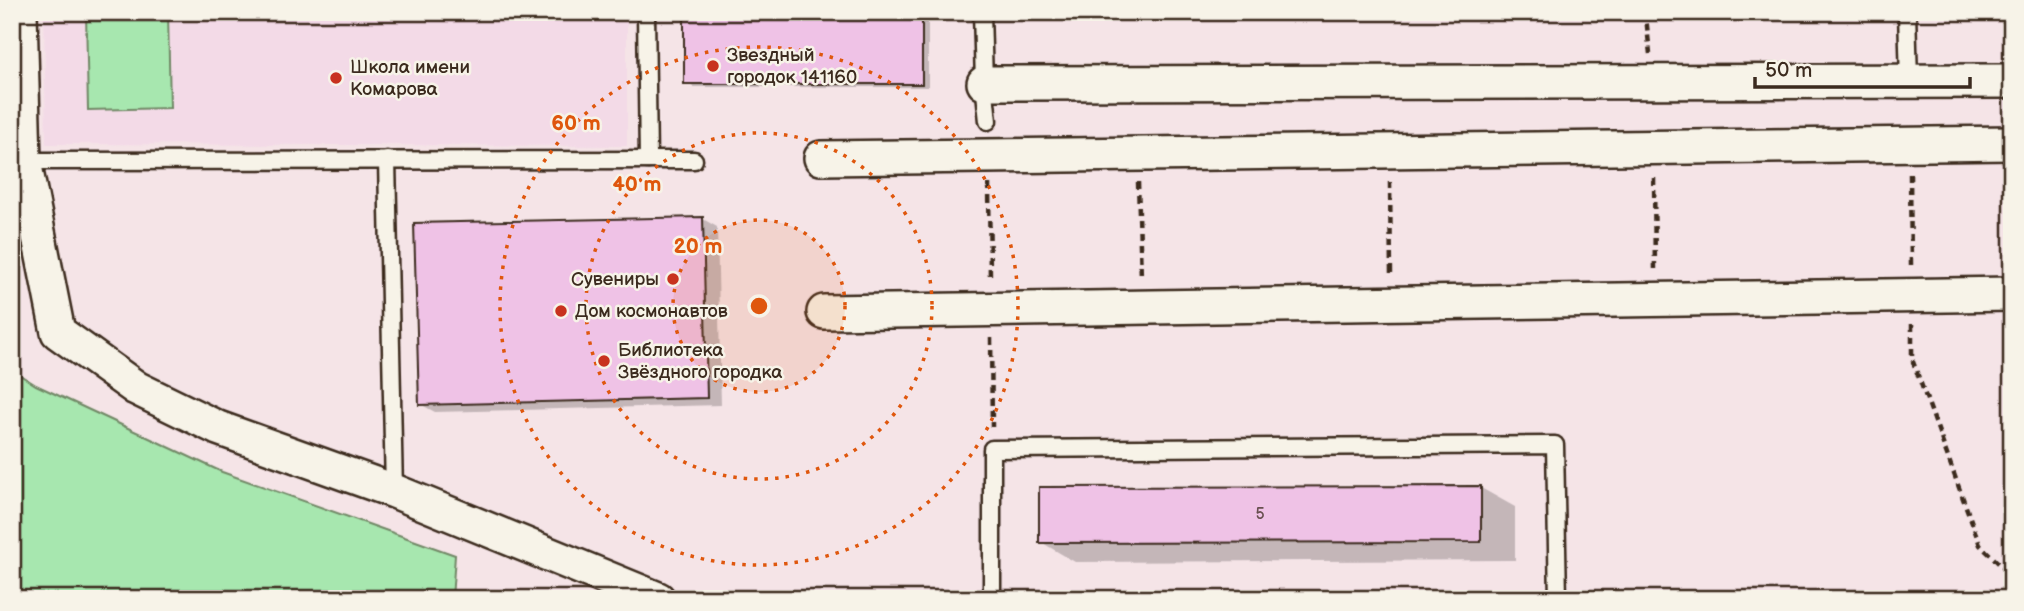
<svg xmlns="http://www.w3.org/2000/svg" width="2024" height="611" viewBox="0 0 2024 611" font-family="'Balsamiq Sans',sans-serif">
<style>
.built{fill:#f3dae7}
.green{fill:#a7e7af;stroke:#718866;stroke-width:2}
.shadow{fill:#0003}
.building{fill:#efc2e6;stroke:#3b2a1e;stroke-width:2}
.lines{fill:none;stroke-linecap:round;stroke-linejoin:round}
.lane-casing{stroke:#3b2a1e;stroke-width:21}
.street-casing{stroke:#3b2a1e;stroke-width:38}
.path{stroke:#3b2a1e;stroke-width:4.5;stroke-dasharray:7 5;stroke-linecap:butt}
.lane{stroke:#f7f3e8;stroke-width:16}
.street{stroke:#f7f3e8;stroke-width:33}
.ring{fill:none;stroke:#df570d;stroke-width:3.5;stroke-dasharray:3.5 7}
.poi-dot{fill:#c8321e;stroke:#f7f3e8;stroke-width:2.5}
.labels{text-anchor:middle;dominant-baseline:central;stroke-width:5;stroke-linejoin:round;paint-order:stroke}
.number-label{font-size:16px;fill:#685050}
.poi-label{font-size:19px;fill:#3b2a1e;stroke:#f7f3e8;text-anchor:start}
.centre{fill:#df570d;stroke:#f7f3e8;stroke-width:3.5}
.ring-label{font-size:21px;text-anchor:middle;font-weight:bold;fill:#df570d;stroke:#f7f3e8;stroke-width:5;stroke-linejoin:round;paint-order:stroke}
</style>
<rect width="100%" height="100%" fill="#f5e4e7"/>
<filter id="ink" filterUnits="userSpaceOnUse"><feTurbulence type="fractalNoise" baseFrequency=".0143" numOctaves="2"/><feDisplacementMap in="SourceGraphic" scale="14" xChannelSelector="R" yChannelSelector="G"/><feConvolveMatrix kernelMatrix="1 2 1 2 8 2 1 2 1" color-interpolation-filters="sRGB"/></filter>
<g filter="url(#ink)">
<g class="built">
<path d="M44 12H627V146L46 144Z"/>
<path d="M12 102 22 299 12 302Z"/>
</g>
<g class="green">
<path d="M86 12H168L170 108 88 110Z"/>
<path d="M12 370 36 385 222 472 455 555 452 599H12Z"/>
</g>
<g class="shadow">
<path d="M686 12H928V87H693L686 83Z"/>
<path d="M703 219 717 227 721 405 435 412 420 404Z"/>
<path d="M1481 488 1515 507V560L1075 562 1041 542Z"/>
</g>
<g class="building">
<rect x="684" y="12" width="238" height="72"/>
<path d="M703 217 707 398 419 405 414 223Z"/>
<path d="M1481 486V542L1039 543V487Z"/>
</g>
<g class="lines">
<g class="lane-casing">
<g id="lane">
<path d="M646 12 648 160"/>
<path d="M982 12 984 83 988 121"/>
<path d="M1907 12 1909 81"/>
<path d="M387 160 394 491"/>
<path d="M24 161 694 160"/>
<path d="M992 599V449L1555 445 1558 599"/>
</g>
</g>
<g class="street-casing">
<g id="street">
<path d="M20 12 24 161 58 332 136 388 218 428 394 491 658 599"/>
<path d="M984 83 2012 81"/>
<path d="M821 158 2012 143"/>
<path d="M824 312 2012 294"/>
</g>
</g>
<g class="path">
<path d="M1644 12 1646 17 1650 54"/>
<path d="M1910 174 1911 266"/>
<path d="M1654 178 1655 271"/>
<path d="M1138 182 1141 278"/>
<path d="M1390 182 1391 275"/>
<path d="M989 184 990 280"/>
<path d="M1912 324V359L1980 545 2012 576"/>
<path d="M991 338 992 427"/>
</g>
<use href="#lane" class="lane"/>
<use href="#street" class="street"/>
</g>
</g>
<circle cx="759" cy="306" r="86" fill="#df570d" fill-opacity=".12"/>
<g class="ring">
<circle cx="759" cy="306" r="86"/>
<circle cx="759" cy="306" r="173"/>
<circle cx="759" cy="306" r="259"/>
</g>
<g class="poi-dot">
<circle cx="713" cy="66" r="7"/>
<circle cx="336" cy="78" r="7"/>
<circle cx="673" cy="279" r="7"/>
<circle cx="561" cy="311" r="7"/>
<circle cx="604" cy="361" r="7"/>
</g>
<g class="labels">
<g class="number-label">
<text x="1260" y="514">5</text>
</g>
<g class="poi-label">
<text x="727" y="55">Звездный<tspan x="727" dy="22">городок 141160</tspan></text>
<text x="350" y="67">Школа имени<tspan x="350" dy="22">Комарова</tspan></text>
<text x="659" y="279" text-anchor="end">Сувениры</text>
<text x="575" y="311">Дом космонавтов</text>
<text x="618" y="350">Библиотека<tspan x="618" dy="22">Звёздного городка</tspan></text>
</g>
</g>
<circle cx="759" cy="306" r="10" class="centre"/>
<g class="ring-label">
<text x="576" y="130">60 m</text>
<text x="637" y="191">40 m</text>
<text x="698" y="253">20 m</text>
</g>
<rect width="2024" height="611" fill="none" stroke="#f7f3e8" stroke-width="42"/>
<rect x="21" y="21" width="1982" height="569" fill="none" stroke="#3b2a1e" stroke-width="2.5" filter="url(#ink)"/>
<path d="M1755 77v10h215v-10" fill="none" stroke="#3b2a1e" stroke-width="3.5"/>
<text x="1765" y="77" font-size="21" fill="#3b2a1e" stroke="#f7f3e8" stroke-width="5" paint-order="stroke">50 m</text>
</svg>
